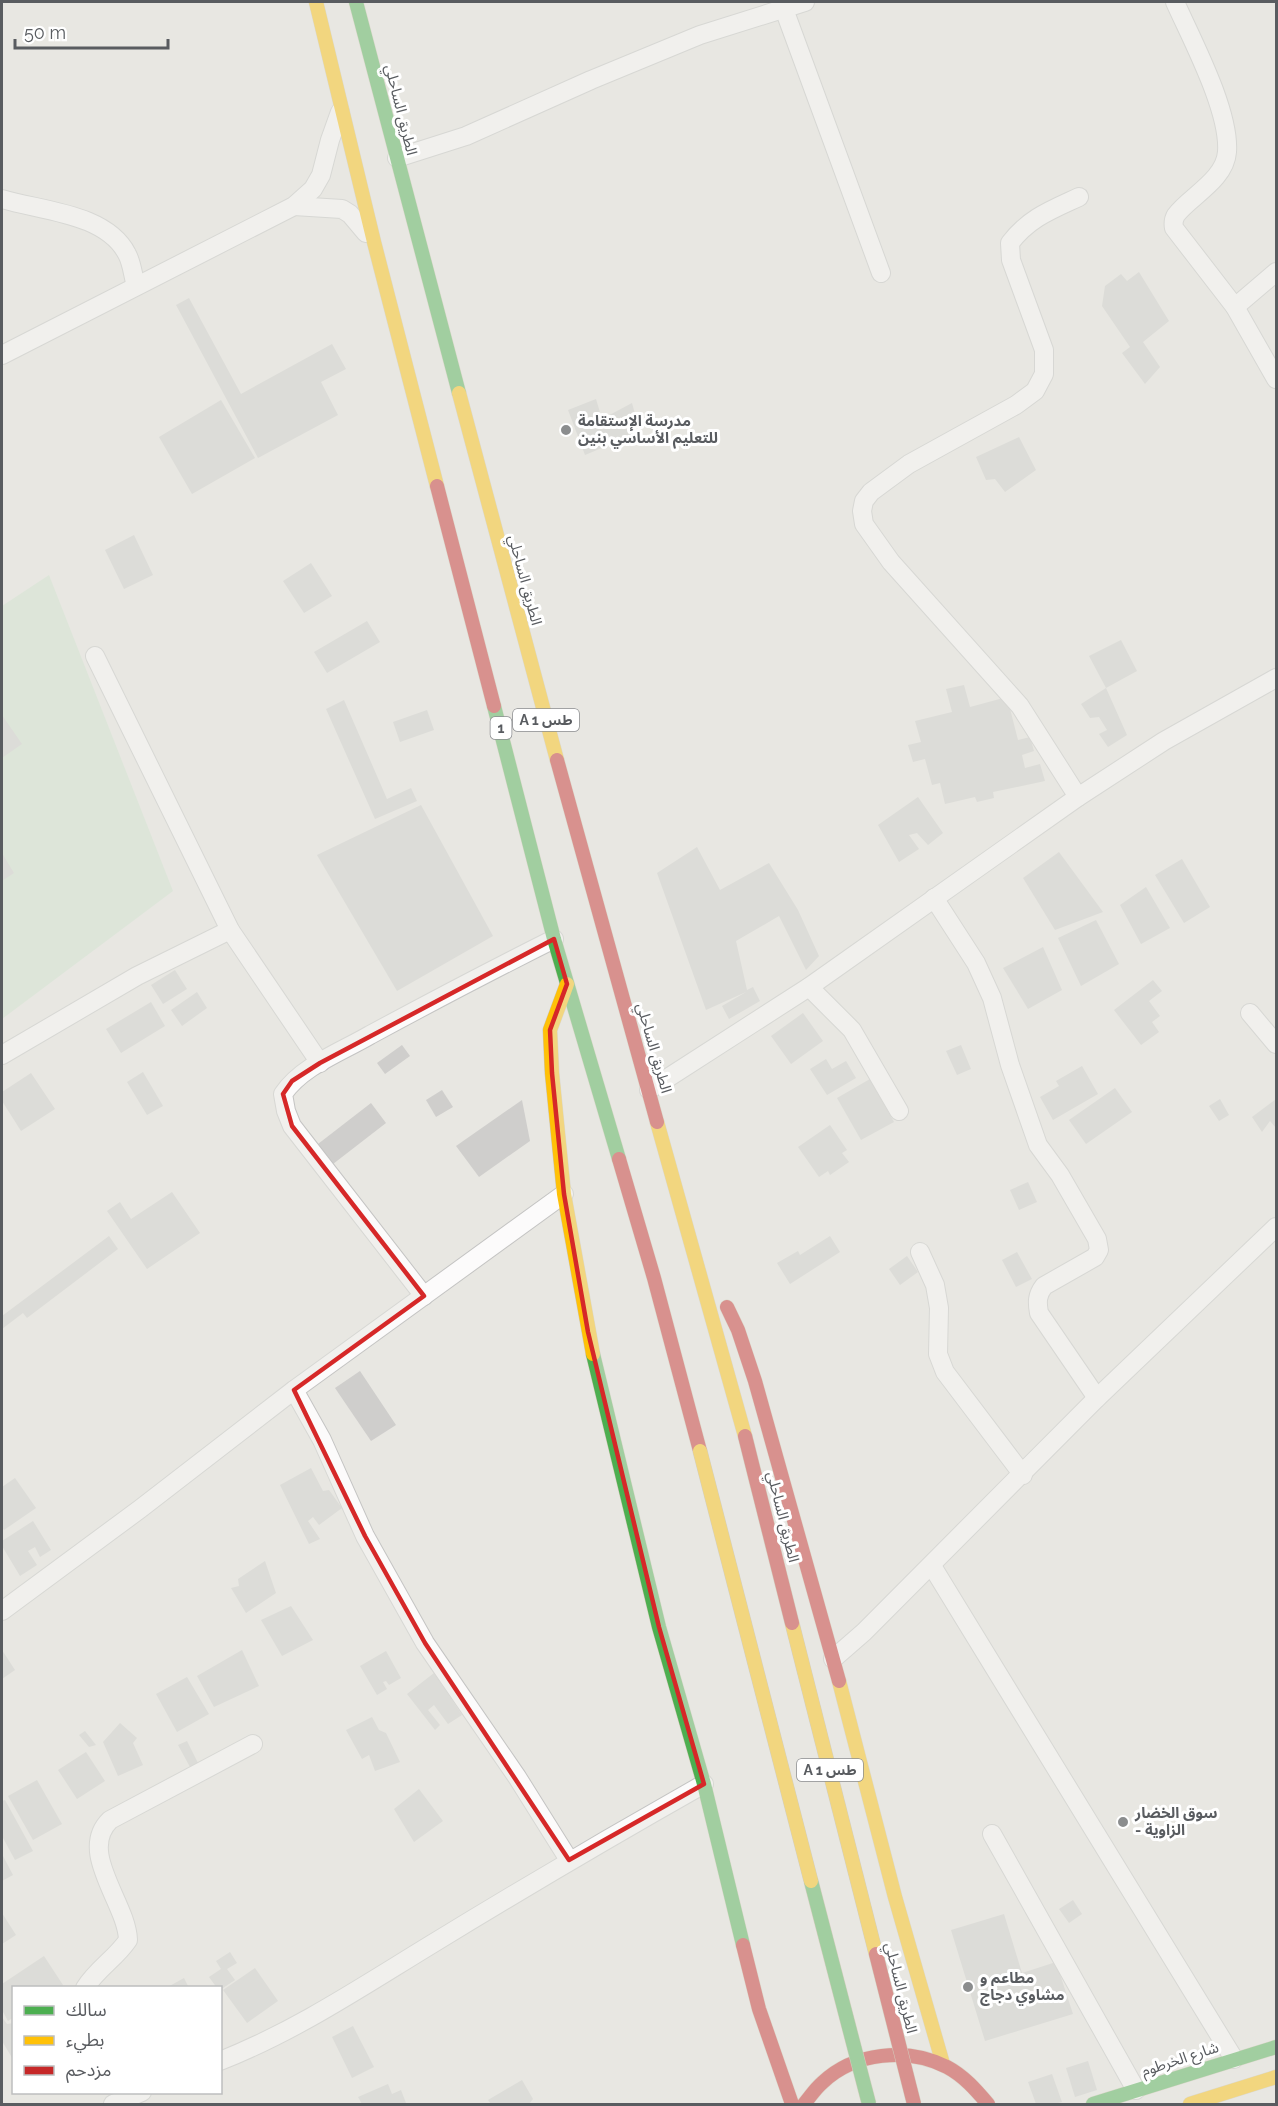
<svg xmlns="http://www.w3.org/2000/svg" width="1278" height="2106" viewBox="0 0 1278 2106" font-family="Raleway,'Noto Sans Arabic',sans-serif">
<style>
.green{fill:#d1e3cf}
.building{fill:#cfcecc}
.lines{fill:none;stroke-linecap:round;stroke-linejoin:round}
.street-casing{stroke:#c4c4c3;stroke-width:20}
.fast-casing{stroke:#cec7b2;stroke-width:15}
.slow-casing{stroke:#cec7b2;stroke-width:15}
.jam-casing{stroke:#cec7b2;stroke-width:15}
.street{stroke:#fcfbfb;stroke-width:18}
.fast{stroke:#4caf50;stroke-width:14}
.slow{stroke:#ffc107;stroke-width:14}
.jam{stroke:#c62828;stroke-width:14}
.fast-bridge-casing{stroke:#bbb094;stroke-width:15;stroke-linecap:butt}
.slow-bridge-casing{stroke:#bbb094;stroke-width:15;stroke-linecap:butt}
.jam-bridge-casing{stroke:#bbb094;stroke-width:15;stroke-linecap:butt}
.fast-bridge{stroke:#4caf50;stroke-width:14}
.slow-bridge{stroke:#ffc107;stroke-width:14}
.jam-bridge{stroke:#c62828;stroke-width:14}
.marked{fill:none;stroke:#d62828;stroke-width:4.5;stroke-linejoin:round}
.poi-dot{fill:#8b8d8e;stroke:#fff;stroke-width:2}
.labels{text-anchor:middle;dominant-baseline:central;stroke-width:6;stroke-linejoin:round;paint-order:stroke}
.shield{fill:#fff;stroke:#8b8d90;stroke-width:1.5}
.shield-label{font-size:14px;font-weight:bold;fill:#595c60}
.street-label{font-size:15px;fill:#595c60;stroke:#fff}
.poi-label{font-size:15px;font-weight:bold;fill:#595c60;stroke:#fff;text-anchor:start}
</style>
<rect width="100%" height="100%" fill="#e8e7e2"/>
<path class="green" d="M49 575 173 891 2 1019V606Z"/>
<g class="building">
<path d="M1139 272 1169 321 1143 342 1160 367 1145 384 1122 353 1130 347 1102 306 1105 286 1121 274 1127 281Z"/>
<path d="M189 298 241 394 332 344 346 369 321 382 338 415 258 458 176 305Z"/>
<path d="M596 399 602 419 632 403 640 432 585 455 568 410Z"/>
<path d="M221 400 255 458 192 494 159 437Z"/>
<path d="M1019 437 1036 470 1005 492 995 479 986 480 976 457Z"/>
<path d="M134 535 153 575 124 589 105 550Z"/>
<path d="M311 563 332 596 304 613 283 581Z"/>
<path d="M367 621 380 642 327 673 314 652Z"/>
<path d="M1121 640 1137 671 1106 688 1089 656Z"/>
<path d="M964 685 970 707 1007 697 1018 740 1030 737 1034 751 1022 755 1025 768 1040 764 1045 781 993 792 994 798 977 802 975 797 945 804 940 783 932 785 925 759 913 762 908 745 921 742 915 721 952 712 946 689Z"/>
<path d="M1106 688 1127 735 1108 747 1099 734 1107 730 1099 717 1090 718 1081 704Z"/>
<path d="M344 700 387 799 411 788 417 801 375 819 326 709Z"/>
<path d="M427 710 434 730 400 742 393 722Z"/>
<path d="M2 715 22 744 2 758Z"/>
<path d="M918 797 943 833 928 845 917 833 909 835 919 849 899 862 878 825Z"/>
<path d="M421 805 493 936 397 991 317 855Z"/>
<path d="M697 847 720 890 769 863 798 910 819 956 806 970 779 916 736 941 747 990 753 987 760 1001 729 1019 722 1006 746 992 706 1010 657 873Z"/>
<path d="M1059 852 1103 912 1055 930 1023 878Z"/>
<path d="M2 853 14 873 2 881Z"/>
<path d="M1182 859 1210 907 1184 923 1155 875Z"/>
<path d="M1146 887 1170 928 1141 944 1120 905Z"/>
<path d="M1096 920 1119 964 1081 986 1058 938Z"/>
<path d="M1043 947 1062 990 1028 1009 1003 968Z"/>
<path d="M175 970 187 989 163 1004 151 985Z"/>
<path d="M1153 980 1162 991 1149 1001 1160 1016 1152 1022 1159 1032 1141 1045 1114 1010Z"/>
<path d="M197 992 207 1008 182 1026 171 1010Z"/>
<path d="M151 1002 165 1026 121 1053 106 1029Z"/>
<path d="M803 1013 823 1041 791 1064 771 1036Z"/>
<path d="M402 1045 410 1056 385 1074 377 1063Z"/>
<path d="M961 1045 971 1069 957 1075 946 1051Z"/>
<path d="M826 1059 832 1069 846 1061 856 1078 827 1095 810 1069Z"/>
<path d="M1082 1066 1098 1094 1053 1120 1040 1097 1059 1086 1056 1081Z"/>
<path d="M143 1072 163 1106 147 1115 127 1082Z"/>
<path d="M31 1073 55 1109 21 1131 2 1101V1092Z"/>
<path d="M870 1079 894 1122 861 1140 837 1098Z"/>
<path d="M1115 1088 1132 1112 1086 1144 1069 1120Z"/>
<path d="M442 1090 453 1107 436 1117 426 1100Z"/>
<path d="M1220 1099 1229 1115 1219 1121 1209 1106Z"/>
<path d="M1276 1099V1128L1270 1121 1262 1132 1252 1117Z"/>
<path d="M522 1100 530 1141 479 1177 456 1146Z"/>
<path d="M371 1103 386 1123 333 1164 318 1144Z"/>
<path d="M830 1125 847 1150 842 1153 849 1162 830 1175 828 1171 819 1177 798 1147Z"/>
<path d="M1028 1182 1037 1202 1019 1210 1010 1190Z"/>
<path d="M172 1192 200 1233 147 1269 107 1211 120 1202 131 1219Z"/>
<path d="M109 1236 118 1249 27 1318 23 1313 2 1329V1316Z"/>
<path d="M830 1236 840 1252 790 1284 777 1263 798 1251 800 1255Z"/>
<path d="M1017 1252 1032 1279 1016 1287 1002 1260Z"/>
<path d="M907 1256 918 1272 900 1285 889 1269Z"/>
<path d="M360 1371 396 1425 371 1441 335 1388Z"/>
<path d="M311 1468 323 1491 329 1490 342 1508 319 1525 313 1517 308 1521 320 1539 309 1544 280 1485Z"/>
<path d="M15 1478 36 1508 4 1530 2 1527V1487Z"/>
<path d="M33 1521 51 1550 40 1557 35 1547 28 1551 37 1565 20 1576 2 1546V1541Z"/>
<path d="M265 1561 276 1593 246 1613 231 1588 239 1586 238 1579Z"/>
<path d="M291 1606 313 1640 282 1656 261 1620Z"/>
<path d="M2 1650 15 1670 2 1679Z"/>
<path d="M242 1650 259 1686 214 1707 197 1676Z"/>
<path d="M386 1651 401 1678 389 1685 386 1681 383 1682 387 1689 377 1695 360 1666Z"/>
<path d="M434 1673 462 1715 448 1724 434 1705 428 1710 440 1725 435 1730 407 1694Z"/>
<path d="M187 1677 209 1714 177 1732 156 1694Z"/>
<path d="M372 1717 379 1730 386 1733 400 1762 375 1771 369 1755 362 1759 346 1730Z"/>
<path d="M120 1723 137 1738 133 1743 143 1765 118 1776 103 1742Z"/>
<path d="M85 1731 96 1745 89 1747 79 1735Z"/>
<path d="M187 1741 198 1763 190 1767 178 1745Z"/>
<path d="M86 1752 105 1781 77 1799 58 1770Z"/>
<path d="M37 1780 62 1824 33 1840 8 1796Z"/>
<path d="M419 1789 443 1821 414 1842 394 1809Z"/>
<path d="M5 1800 33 1851 15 1860 2 1836V1801Z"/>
<path d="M2 1854 13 1875 2 1881Z"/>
<path d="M1073 1900 1082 1914 1069 1923 1059 1909Z"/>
<path d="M2 1913 16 1935 2 1944Z"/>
<path d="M1004 1914 1022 1973 1056 1962 1073 2014 985 2041 951 1930Z"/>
<path d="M230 1952 237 1963 227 1969 235 1980 220 1990V1988H217L209 1977 221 1969 216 1961Z"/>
<path d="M44 1956 63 1985 60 1988H14V2017L8 2021 2 2010V1984Z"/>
<path d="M255 1968 278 2001 247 2023 223 1990Z"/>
<path d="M184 1978 189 1988H166Z"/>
<path d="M2 2017 7 2024 14 2023V2061L2 2041Z"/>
<path d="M353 2026 374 2067 352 2078 332 2037Z"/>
<path d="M1088 2061 1097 2090 1075 2097 1066 2068Z"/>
<path d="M1052 2074 1062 2102 1054 2104H1036L1028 2082Z"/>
<path d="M522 2080 533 2099 529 2104H491L488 2100Z"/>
<path d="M388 2084 392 2094 401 2090 406 2103 402 2104H362L358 2097Z"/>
</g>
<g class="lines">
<g class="street-casing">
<g id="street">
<path d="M1175 2C1192 40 1230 111 1227 152 1225 180 1189 197 1176 215 1173 220 1173 223 1174 228L1235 307 1276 379"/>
<path d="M784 9 881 273"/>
<path d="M397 158 466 136 591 80 700 35 805 2"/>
<path d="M2 199C41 211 106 213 127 254 132 263 133 276 136 286"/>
<path d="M294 206 342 209 350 214 366 233"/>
<path d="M1235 307 1276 272"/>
<path d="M2 355 294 206 313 189 321 175 330 140 340 112"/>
<path d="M95 656 230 930 320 1063"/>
<path d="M1078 797 1020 706 891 562 864 524 862 511 864 501 871 492 909 464 1016 405 1035 391 1044 374V350L1011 260 1010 243C1029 218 1051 210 1079 197"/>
<path d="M934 898 976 963 992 998 1010 1065 1038 1145 1060 1175 1097 1239 1099 1250 1095 1257 1044 1286C1037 1295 1037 1302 1039 1313L1097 1398"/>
<path d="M809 987 852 1030 899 1111"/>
<path d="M1250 1013 1276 1044"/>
<path d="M2 1055 137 976 230 930"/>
<path d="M649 1090 809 987 1078 797 1164 741 1276 678"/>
<path d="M920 1252 935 1285 939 1308 938 1354 945 1372 1023 1475"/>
<path d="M424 1296 292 1126 286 1111 283 1094C302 1066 341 1052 370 1035 431 1002 492 970 554 939"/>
<path d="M294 1390 322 1440 365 1536 425 1643 517 1777 569 1860"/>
<path d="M932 1566 1234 2059"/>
<path d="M2 1611 140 1509 294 1390 564 1194"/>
<path d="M833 1659 864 1632 1097 1398 1276 1227"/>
<path d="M992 1834 1136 2090"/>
<path d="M85 1988C97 1969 116 1958 128 1940 127 1903 77 1852 110 1820L253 1744"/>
<path d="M220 2061C296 2031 363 1986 432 1944 522 1889 612 1836 704 1784"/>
<path d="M113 2104 142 2092"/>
</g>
</g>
<g class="fast-casing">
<g id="fast">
<path d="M356 2 459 393"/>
<path d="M494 706 554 939 619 1159"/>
<path d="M593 1354 659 1627 704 1784 743 1945"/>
<path d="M1093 2104 1276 2047"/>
</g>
</g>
<g class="slow-casing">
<g id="slow">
<path d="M316 2 374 242 437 486"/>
<path d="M459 393 557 760"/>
<path d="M567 984 550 1030 552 1073 564 1194 593 1354"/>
<path d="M657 1122 745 1436"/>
<path d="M839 1681 895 1897 943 2064"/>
<path d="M1190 2104 1276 2077"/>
</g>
</g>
<g class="jam-casing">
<g id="jam">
<path d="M437 486 494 706"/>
<path d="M557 760 657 1122"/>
<path d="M619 1159 654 1278 700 1451"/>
<path d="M727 1307 738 1330 755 1381 839 1681"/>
<path d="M743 1945 759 2009 792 2104"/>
<path d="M804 2104C810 2097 815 2089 822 2083 854 2052 908 2047 947 2067 964 2076 976 2090 988 2104"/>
</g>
</g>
<use href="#street" class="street"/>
<use href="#fast" class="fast"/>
<use href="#slow" class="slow"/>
<use href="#jam" class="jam"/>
<g class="fast-bridge-casing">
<path id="fast-bridge" d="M811 1881 869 2104"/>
</g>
<g class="slow-bridge-casing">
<g id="slow-bridge">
<path d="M700 1451 811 1881"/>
<path d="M792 1623 876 1954"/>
</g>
</g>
<g class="jam-bridge-casing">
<g id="jam-bridge">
<path d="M745 1436 792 1623"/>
<path d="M876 1954 914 2104"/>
</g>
</g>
<use href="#fast-bridge" class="fast-bridge"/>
<use href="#slow-bridge" class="slow-bridge"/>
<use href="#jam-bridge" class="jam-bridge"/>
</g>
<path d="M0 0H1278V2106H0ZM554 939 567 984 550 1030 552 1073 564 1194 588 1332 659 1627 704 1784 569 1860 425 1643 365 1536 294 1390 424 1296 292 1126 283 1094 292 1081 320 1063Z" fill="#e8e7e2" fill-opacity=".55" fill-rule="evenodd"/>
<path class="marked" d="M554 939 567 984 550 1030 552 1073 564 1194 588 1332 659 1627 704 1784 569 1860 425 1643 365 1536 294 1390 424 1296 292 1126 283 1094 292 1081 320 1063Z"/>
<g class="poi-dot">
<circle cx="566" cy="430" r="6"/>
<circle cx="1123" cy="1822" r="6"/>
<circle cx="968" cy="1987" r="6"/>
</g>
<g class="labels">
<g class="shield">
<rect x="513" y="709" width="66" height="22" rx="4.5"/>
<rect x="490.5" y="717" width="21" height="22" rx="4.5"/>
<rect x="797" y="1759" width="66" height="22" rx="4.5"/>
</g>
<g class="shield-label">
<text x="546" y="720">A 1 طس</text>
<text x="501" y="728">1</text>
<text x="830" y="1770">A 1 طس</text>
</g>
<g class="street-label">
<text transform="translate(401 110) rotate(76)">الطريق الساحلي</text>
<text transform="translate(525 580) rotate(75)">الطريق الساحلي</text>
<text transform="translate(654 1048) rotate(74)">الطريق الساحلي</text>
<text transform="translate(783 1517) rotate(76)">الطريق الساحلي</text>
<text transform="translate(901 1988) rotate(76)">الطريق الساحلي</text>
<text transform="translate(1180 2059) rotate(-18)">شارع الخرطوم</text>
</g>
<g class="poi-label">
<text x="578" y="421">مدرسة اﻹستقامة<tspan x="578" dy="17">للتعليم اﻷساسي بنين</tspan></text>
<text x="1135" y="1813">سوق الخضار<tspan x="1135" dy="17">- الزاوية</tspan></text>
<text x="980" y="1978">مطاعم و<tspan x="980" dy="17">مشاوي دجاج</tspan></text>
</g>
</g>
<rect width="1278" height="2106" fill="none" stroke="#595c60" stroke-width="6"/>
<rect x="12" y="1986" width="210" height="108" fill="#ffffff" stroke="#bdbebf" stroke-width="1.5"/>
<rect x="24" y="2006" width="30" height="9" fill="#4caf50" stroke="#bdbebf" stroke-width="1.5"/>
<text x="66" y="2016" font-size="18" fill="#595c60">سالك</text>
<rect x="24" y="2036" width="30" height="9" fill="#ffc107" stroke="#bdbebf" stroke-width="1.5"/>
<text x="66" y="2046" font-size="18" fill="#595c60">بطيء</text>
<rect x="24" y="2066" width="30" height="9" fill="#c62828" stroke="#bdbebf" stroke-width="1.5"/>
<text x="66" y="2076" font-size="18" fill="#595c60">مزدحم</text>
<path d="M15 39v9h153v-9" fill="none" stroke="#595c60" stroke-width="3"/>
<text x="24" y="39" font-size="18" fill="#595c60" stroke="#ffffff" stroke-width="4.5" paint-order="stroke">50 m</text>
</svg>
